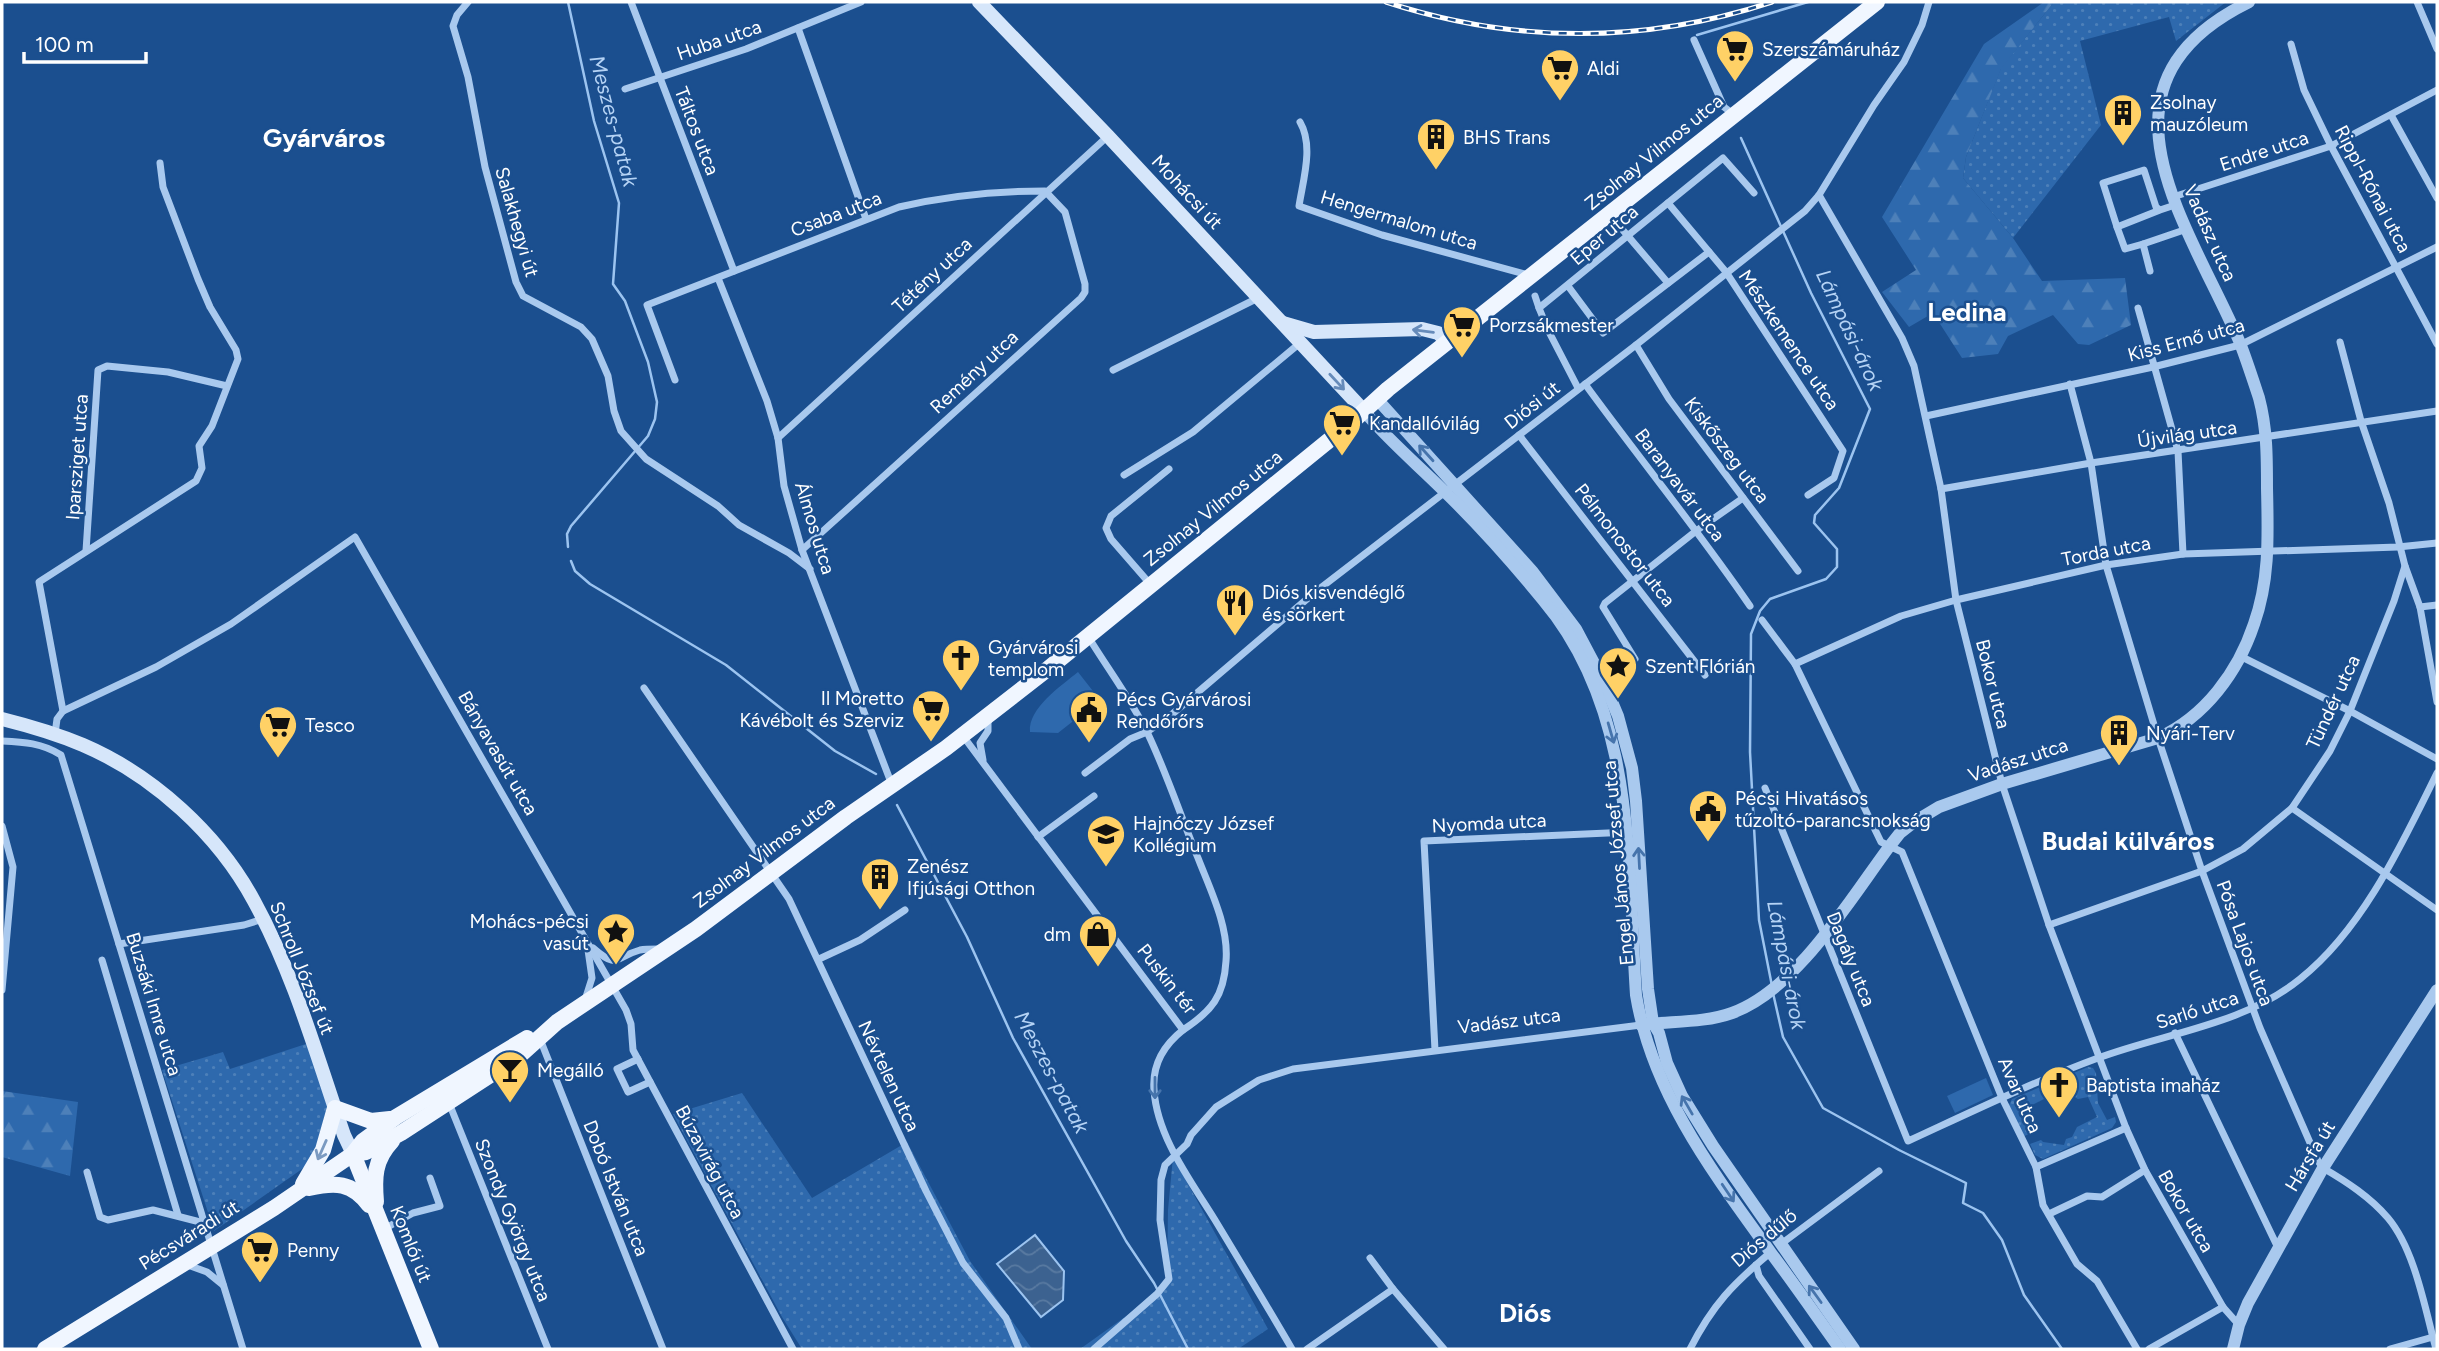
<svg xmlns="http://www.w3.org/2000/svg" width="2439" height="1351" viewBox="0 0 2439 1351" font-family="Figtree,sans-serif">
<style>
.grass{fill:url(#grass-dots)}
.forest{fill:url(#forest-firs)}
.park{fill:#2e69ad}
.water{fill:url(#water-waves);stroke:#9cc4f0;stroke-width:2}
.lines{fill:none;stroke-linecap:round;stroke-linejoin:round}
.stream{stroke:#9cc4f0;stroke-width:2.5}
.minor{stroke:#a9c9ee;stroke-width:7}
.tertiary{stroke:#a9c9ee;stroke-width:12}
.secondary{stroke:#d6e6fa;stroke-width:14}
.primary{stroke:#f0f6ff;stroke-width:16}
.rail-casing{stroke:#fff;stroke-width:5}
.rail{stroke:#1b4f8f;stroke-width:2.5;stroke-dasharray:8;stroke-linecap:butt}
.oneway{stroke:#668bba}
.oneway2{stroke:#4674ac}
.oneway3{stroke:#7b9ac1}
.labels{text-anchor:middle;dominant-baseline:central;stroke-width:5;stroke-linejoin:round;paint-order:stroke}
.street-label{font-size:19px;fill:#fff;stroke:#1b4f8f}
.poi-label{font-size:19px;fill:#fff;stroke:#1b4f8f;text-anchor:start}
.water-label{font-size:21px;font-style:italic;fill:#b5d3f5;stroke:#1b4f8f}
.district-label{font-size:26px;font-weight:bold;fill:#fff;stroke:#1b4f8f}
</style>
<defs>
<pattern id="grass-dots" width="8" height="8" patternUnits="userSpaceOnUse" patternTransform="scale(1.75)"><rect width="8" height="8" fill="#2e69ad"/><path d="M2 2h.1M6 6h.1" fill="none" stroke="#4d80b9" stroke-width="1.8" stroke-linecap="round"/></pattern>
<pattern id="forest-firs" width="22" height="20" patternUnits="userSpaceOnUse" patternTransform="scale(1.75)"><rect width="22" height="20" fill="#2e69ad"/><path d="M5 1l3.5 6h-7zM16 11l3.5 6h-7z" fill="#4d80b9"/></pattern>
<pattern id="water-waves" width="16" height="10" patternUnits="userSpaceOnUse" patternTransform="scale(1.75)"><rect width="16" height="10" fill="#3c6290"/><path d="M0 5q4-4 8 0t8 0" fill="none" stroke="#597aa1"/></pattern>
</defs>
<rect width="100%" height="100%" fill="#1b4f8f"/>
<g class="grass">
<path d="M2054 2H2226L2176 41 2169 17 2080 41 2101 125 2013 238 1963 178 1966 157 2001 68Z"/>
<path d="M318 1040 339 1105 325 1114 312 1162 214 1231 162 1070 223 1052 230 1069Z"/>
<path d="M2088 1067 2093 1068 2096 1073 2098 1103 2107 1120 2115 1117 2116 1122 2112 1128 2043 1159 2035 1155 2030 1144 2041 1140 2043 1142 2064 1145 2066 1139 2072 1137 2077 1127 2097 1117 2088 1097 2078 1099 2062 1090 2022 1110 2027 1128 2036 1126 2038 1131 2024 1136 2009 1105 2012 1099Z"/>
<path d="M742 1093 812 1198 907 1142 970 1261 1032 1349H802L782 1317 673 1114Z"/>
<path d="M1173 1157 1268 1329 1238 1349H1080L1167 1287 1168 1210Z"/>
</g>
<g class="forest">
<path d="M2044 2H2054L2001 69 1966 157 1963 178 2013 238 2042 281 2125 278 2131 325 2089 345 2078 344 2053 315 2008 336 1998 354 1962 358 1933 313 1909 327 1882 292 1916 270 1882 217 1984 44Z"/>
<path d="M2 1091 78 1102 70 1176 2 1157Z"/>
</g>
<g class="park">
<path d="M1078 672 1100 700 1058 733 1030 732C1028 708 1061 686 1078 672Z"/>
<path d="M1986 1078 1993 1095 1955 1113 1947 1096Z"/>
</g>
<path class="water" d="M1035 1235 1064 1271 1063 1300 1041 1317 997 1264Z"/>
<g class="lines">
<g class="stream">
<path d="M1697 35 1808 2"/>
<path d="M1741 138 1811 293 1870 409 1839 488 1815 515 1814 523 1837 549V567L1826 579 1770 599 1760 611 1751 634 1750 752 1759 920 1772 986"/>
<path d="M568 547 567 534 571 526 648 436 655 419 657 402 648 362 625 301 613 284 619 203 594 121 568 2"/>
<path d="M571 561 575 571 590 584 726 665 835 751 876 774"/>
<path d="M897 805 967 937 1013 1038 1126 1241 1154 1283 1188 1349"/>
<path d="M1773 993 1783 1037 1823 1108 1899 1150 1966 1183 1963 1203 1983 1213 2002 1240 2024 1295 2062 1349"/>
</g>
<g class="minor">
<path d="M468 2 457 15 453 26 468 77 485 167 516 282 523 296 581 327 592 339 608 376 614 411 621 431 646 459 718 506 739 525 789 553 810 569"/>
<path d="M631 2 734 271"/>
<path d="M2417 2 2437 49"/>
<path d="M798 28 866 219"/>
<path d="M1694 40 1724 107 1733 114"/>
<path d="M2291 44 2304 90 2331 146 2437 344"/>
<path d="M625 89 746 49 861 2"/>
<path d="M2391 115 2437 198"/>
<path d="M1300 122C1314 146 1303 180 1299 206L1382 235 1528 275"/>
<path d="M1819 195 1902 338 1914 366 1941 489 1956 600 2002 784 2049 925 2126 1128 2145 1170 2223 1307 2239 1325"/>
<path d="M2173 197 2331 146 2437 90"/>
<path d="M1668 203 1726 272 1843 451 1834 478 1808 495"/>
<path d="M2160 210 2117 227 2103 183 2144 170 2156 207 2160 210 2175 205"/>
<path d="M1610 215 1668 283"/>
<path d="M2117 227 2125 249 2143 244 2150 271"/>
<path d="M2143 244 2184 230"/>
<path d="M718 278 767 401 778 438 784 486 802 550 892 785"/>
<path d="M1568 286 1603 333 1709 252"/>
<path d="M1535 296 1539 308"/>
<path d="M2138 308 2178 451 2183 554"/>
<path d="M1636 345 1669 399 1798 571"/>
<path d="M1113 370 1258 298"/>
<path d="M675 380 647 305 899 207C947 196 996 191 1045 191L1065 212 1085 284V292L1081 298 802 550"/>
<path d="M1585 384C1639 458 1698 530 1750 606"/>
<path d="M2070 384 2091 463 2106 565 2158 738 2202 871 2260 1028 2318 1161 2323 1168C2347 1182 2370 1197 2388 1218 2415 1250 2425 1309 2436 1349"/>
<path d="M1578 388 1548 330 1539 308 1723 158 1754 193"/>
<path d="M1926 416 2153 367 2240 345 2437 247"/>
<path d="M1519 435 1705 675"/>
<path d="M778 438 1108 136"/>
<path d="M1124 475 1193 432 1300 343"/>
<path d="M1941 489 2091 463 2437 411"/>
<path d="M86 551 98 370 107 366 168 372 227 386"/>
<path d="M2405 566 2420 607 2437 702"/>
<path d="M1151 585 1111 539 1106 528 1111 516 1169 469"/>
<path d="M2420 607 2437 605"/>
<path d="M1762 620 1795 664 1881 842 1902 852 2002 1098 2036 1167 2043 1205 2077 1264 2097 1281 2137 1349"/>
<path d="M2240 656 2350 711 2437 759"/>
<path d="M1635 659 1603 607 1605 603 1696 531 1743 498"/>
<path d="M1795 664 1901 616 1956 600 2106 565 2183 554 2398 547 2437 543"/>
<path d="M644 688 789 899 926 1191 963 1263 1006 1318 1019 1349"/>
<path d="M63 711 39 582 196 481 202 468 199 446 212 426 238 359 236 350 210 307 198 279 163 187 160 163"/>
<path d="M55 734 57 719 63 711 156 667 231 624 355 537 626 1010 631 1024 633 1050 793 1349"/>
<path d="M963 736 1183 1030C1212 1011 1224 996 1226 961 1229 927 1210 889 1198 858 1181 817 1167 774 1148 734 1132 701 1108 669 1089 638"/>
<path d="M2 741C24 742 42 743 61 755L243 1349"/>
<path d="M983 760 980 743 988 731V718"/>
<path d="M1085 773 1130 739 1147 732 1170 716 1314 593 1636 345 1805 211 1819 195 1874 105 1904 62 1922 25 1929 2"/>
<path d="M1765 788 1908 1141C1971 1112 2033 1082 2098 1058 2165 1033 2243 1025 2300 979 2363 929 2402 844 2437 773"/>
<path d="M2292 808 2437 910"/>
<path d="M2 826 13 867 2 990"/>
<path d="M1038 837 1094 796"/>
<path d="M2049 925 2202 871 2243 849 2292 808 2330 751 2350 711 2394 601 2405 566 2389 503 2361 421 2340 342"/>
<path d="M119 944 244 925 263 919"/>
<path d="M593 948C618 970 615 957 640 950 645 949 653 949 658 949"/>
<path d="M819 959 860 940 905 910"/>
<path d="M102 960 178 1215"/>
<path d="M585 1000 592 978 588 950"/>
<path d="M1183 1030C1164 1045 1152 1064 1154 1090 1157 1137 1191 1181 1215 1220 1241 1263 1267 1306 1292 1349"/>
<path d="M2175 1033 2279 1250"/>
<path d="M540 1039 663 1349"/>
<path d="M1435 1050 1424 841 1630 832"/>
<path d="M638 1059 617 1069 628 1092 650 1082"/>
<path d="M449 1103 548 1349"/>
<path d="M2036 1167 2126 1128"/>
<path d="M87 1172 100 1217 108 1220 153 1210 204 1223"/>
<path d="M2049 1214 2087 1196 2102 1197 2145 1170"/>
<path d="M384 1229 413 1213 440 1206 430 1178"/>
<path d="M1781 1244 1879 1171"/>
<path d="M1370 1258 1393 1289"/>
<path d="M185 1264 207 1272 223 1285"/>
<path d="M1756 1265 1759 1276 1810 1349"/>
<path d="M1094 1349 1157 1294 1169 1279 1160 1220 1161 1180 1165 1165 1187 1144 1191 1135 1216 1107 1259 1080 1293 1069 1641 1025"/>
<path d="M1307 1349 1393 1289 1444 1349"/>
<path d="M1690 1349C1713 1304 1733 1284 1771 1252"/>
<path d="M2149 1349 2223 1307"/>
<path d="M2390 1349 2433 1337"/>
</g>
<g class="tertiary">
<path d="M1377 399 1533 572 1576 629 1603 680 1618 716 1632 768 1636 801 1648 989 1653 1023 1659 1033 1667 1063 1682 1096 1713 1146 1854 1349"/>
<path d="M1364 411C1388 440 1417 464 1443 490 1478 524 1512 562 1543 600 1636 710 1627 859 1636 995 1652 1093 1714 1174 1771 1253 1795 1285 1817 1317 1840 1349"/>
<path d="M1641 1025C1670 1021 1704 1023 1732 1013 1796 990 1849 901 1889 847L1900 833 1914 822 1939 807 2002 784 2158 738C2205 717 2238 672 2254 624 2270 579 2268 535 2267 488 2267 457 2267 428 2259 398 2253 380 2247 361 2240 343 2189 224 2080 85 2249 2"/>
<path d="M2233 1349 2239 1325 2248 1303 2323 1168 2437 990"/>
</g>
<g class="secondary">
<path d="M979 2 1108 136 1364 411"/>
<path d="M1283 323 1314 332 1422 329 1438 333 1448 342"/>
<path d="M2 719C30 726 57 734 83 745 153 775 218 834 254 901 294 974 317 1057 344 1135L353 1154"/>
</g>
<g class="primary">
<path d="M353 1154 366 1152 401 1133 518 1057 557 1022 696 929 846 817 946 748 1049 668 1354 420 1388 389 1877 2"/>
<path d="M353 1154 431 1349"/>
<path d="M303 1184 323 1150 335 1108 371 1121 390 1119"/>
<path d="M309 1188C335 1182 352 1182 369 1205"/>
<path d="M376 1202C374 1178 374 1160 392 1141"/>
<path d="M45 1349 274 1208 353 1154 363 1141 396 1117 527 1038"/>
</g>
<g class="rail-casing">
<path id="rail" d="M1386 2C1515 44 1644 44 1772 2"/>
</g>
<use href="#rail" class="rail"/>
</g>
<defs><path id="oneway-shaft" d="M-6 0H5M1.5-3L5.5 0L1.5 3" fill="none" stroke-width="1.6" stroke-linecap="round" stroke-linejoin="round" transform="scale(1.75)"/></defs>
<g class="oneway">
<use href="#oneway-shaft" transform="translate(1423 331) rotate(-173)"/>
<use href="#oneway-shaft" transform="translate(1337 382) rotate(47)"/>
</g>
<g class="oneway2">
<use href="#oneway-shaft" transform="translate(1426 453) rotate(-132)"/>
<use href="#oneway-shaft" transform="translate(1611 733) rotate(74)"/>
<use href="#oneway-shaft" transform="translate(1639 858) rotate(-93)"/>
<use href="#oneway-shaft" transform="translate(1155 1088) rotate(90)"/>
<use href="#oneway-shaft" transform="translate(1687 1105) rotate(-120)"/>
<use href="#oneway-shaft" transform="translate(1728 1193) rotate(56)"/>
<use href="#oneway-shaft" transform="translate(1815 1294) rotate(-126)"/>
</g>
<use class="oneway3" href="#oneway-shaft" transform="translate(322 1150) rotate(114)"/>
<defs>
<g id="supermarket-pin" transform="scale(2.0125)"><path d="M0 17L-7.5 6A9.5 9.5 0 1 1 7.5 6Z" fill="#ffd166" stroke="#1b4f8f"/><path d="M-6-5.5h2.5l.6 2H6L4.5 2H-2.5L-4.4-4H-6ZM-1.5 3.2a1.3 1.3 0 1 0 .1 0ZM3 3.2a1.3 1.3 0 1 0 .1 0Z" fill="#111"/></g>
<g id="building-pin" transform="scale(2.0125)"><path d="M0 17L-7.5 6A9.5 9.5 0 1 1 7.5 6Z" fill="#ffd166" stroke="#1b4f8f"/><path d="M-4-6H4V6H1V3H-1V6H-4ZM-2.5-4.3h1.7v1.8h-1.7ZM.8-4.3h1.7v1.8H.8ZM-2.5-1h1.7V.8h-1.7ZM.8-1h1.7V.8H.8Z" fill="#111"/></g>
<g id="restaurant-pin" transform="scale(2.0125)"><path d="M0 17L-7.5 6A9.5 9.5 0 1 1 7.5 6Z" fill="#ffd166" stroke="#1b4f8f"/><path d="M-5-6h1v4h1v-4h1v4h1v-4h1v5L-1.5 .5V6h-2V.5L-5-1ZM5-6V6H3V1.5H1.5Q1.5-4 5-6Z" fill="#111"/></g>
<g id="church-pin" transform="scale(2.0125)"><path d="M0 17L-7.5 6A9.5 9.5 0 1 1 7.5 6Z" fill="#ffd166" stroke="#1b4f8f"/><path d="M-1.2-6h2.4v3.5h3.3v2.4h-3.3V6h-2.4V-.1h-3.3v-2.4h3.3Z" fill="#111"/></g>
<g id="sight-pin" transform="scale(2.0125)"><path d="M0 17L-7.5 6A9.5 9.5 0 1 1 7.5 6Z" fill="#ffd166" stroke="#1b4f8f"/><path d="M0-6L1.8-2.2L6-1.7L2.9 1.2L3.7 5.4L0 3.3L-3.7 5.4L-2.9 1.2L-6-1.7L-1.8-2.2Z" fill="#111"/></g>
<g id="civic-pin" transform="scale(2.0125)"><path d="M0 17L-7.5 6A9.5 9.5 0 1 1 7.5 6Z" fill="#ffd166" stroke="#1b4f8f"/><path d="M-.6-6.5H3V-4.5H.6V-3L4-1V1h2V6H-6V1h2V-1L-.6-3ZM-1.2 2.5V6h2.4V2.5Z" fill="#111"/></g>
<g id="school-pin" transform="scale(2.0125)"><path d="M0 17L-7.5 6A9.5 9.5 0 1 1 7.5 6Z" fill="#ffd166" stroke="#1b4f8f"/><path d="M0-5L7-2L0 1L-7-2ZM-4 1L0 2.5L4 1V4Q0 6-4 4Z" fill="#111"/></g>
<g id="shop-pin" transform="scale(2.0125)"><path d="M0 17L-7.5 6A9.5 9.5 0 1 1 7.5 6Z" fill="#ffd166" stroke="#1b4f8f"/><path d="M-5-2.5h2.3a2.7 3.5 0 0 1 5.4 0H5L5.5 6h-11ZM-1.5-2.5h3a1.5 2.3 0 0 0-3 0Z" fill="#111"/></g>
<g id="bar-pin" transform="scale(2.0125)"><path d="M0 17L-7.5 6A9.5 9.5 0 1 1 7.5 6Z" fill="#ffd166" stroke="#1b4f8f"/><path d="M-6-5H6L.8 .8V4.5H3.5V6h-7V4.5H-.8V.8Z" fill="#111"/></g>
</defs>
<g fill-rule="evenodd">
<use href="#supermarket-pin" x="1735" y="49"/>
<use href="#supermarket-pin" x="1560" y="68"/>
<use href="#building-pin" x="2123" y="113"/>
<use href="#building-pin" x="1436" y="137"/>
<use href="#supermarket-pin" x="1462" y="325"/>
<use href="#supermarket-pin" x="1342" y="423"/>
<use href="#restaurant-pin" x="1235" y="603"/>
<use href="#church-pin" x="961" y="658"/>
<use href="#sight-pin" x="1618" y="666"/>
<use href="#supermarket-pin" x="931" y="709"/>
<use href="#civic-pin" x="1089" y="710"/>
<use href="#supermarket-pin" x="278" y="725"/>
<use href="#building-pin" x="2119" y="733"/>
<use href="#civic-pin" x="1708" y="809"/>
<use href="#school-pin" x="1106" y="834"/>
<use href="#building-pin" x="880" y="877"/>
<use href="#sight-pin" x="616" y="932"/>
<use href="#shop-pin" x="1098" y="934"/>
<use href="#bar-pin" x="510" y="1070"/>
<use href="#church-pin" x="2059" y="1085"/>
<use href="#supermarket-pin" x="260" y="1250"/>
</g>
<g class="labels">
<g class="street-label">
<text transform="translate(719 40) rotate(-19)">Huba utca</text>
<text transform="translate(697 131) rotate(69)">Táltos utca</text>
<text transform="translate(2264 151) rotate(-18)">Endre utca</text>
<text transform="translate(1654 152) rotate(-39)">Zsolnay Vilmos utca</text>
<text transform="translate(2373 189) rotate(62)">Rippl-Rónai utca</text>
<text transform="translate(1187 192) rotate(47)">Mohácsi út</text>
<text transform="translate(836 214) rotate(-21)">Csaba utca</text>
<text transform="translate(1399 220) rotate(17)">Hengermalom utca</text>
<text transform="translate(517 222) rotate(74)">Salakhegyi út</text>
<text transform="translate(2210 233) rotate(66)">Vadász utca</text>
<text transform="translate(1604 235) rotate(-40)">Eper utca</text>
<text transform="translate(932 275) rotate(-43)">Tétény utca</text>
<text transform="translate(1789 340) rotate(56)">Mészkemence utca</text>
<text transform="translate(2186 340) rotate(-15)">Kiss Ernő utca</text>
<text transform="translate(974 372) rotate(-43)">Remény utca</text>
<text transform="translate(1532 405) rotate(-38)">Diósi út</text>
<text transform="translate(2187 434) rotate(-8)">Újvilág utca</text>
<text transform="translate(1727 450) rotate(53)">Kiskőszeg utca</text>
<text transform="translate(77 457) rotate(-86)">Iparsziget utca</text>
<text transform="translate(1680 485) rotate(53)">Baranyavár utca</text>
<text transform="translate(1213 508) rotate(-39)">Zsolnay Vilmos utca</text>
<text transform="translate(815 528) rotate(73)">Álmos utca</text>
<text transform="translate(1625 545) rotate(52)">Pélmonostor utca</text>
<text transform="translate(2106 551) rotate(-11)">Torda utca</text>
<text transform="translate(1993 684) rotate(76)">Bokor utca</text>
<text transform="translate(2333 702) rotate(-65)">Tündér utca</text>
<text transform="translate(498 753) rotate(60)">Bányavasút utca</text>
<text transform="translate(2018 760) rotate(-18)">Vadász utca</text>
<text transform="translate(1489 823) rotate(-3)">Nyomda utca</text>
<text transform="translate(764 852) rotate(-37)">Zsolnay Vilmos utca</text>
<text transform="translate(1618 863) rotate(-95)">Engel János József utca</text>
<text transform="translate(2245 943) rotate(70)">Pósa Lajos utca</text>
<text transform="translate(1851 959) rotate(68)">Dagály utca</text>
<text transform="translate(302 968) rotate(68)">Schroll József út</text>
<text transform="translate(1167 979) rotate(52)">Puskin tér</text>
<text transform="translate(154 1004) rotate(73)">Buzsáki Imre utca</text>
<text transform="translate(2197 1010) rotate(-18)">Sarló utca</text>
<text transform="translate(1509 1021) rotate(-7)">Vadász utca</text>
<text transform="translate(889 1076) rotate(65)">Névtelen utca</text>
<text transform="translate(2020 1095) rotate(66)">Avar utca</text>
<text transform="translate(2310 1156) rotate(-59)">Hársfa út</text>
<text transform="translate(710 1162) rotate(62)">Búzavirág utca</text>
<text transform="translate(616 1188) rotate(68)">Dobó István utca</text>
<text transform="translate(2186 1211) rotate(60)">Bokor utca</text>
<text transform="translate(513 1220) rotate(68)">Szondy György utca</text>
<text transform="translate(189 1235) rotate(-32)">Pécsváradi út</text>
<text transform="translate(1764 1238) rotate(-40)">Diós dűlő</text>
<text transform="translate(411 1244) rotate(68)">Komlói út</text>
</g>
<g class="poi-label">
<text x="1762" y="49">Szerszámáruház</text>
<text x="1587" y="68">Aldi</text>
<text x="2150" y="102">Zsolnay<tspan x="2150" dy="22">mauzóleum</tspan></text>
<text x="1463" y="137">BHS Trans</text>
<text x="1489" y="325">Porzsákmester</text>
<text x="1369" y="423">Kandallóvilág</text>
<text x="1262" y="592">Diós kisvendéglő<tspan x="1262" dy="22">és sörkert</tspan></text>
<text x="988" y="647">Gyárvárosi<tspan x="988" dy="22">templom</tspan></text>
<text x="1645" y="666">Szent Flórián</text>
<text x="904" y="698" text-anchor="end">Il Moretto<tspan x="904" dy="22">Kávébolt és Szerviz</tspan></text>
<text x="1116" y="699">Pécs Gyárvárosi<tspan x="1116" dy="22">Rendőrőrs</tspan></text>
<text x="305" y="725">Tesco</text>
<text x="2146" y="733">Nyári-Terv</text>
<text x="1735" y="798">Pécsi Hivatásos<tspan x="1735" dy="22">tűzoltó-parancsnokság</tspan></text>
<text x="1133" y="823">Hajnóczy József<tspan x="1133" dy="22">Kollégium</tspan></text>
<text x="907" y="866">Zenész<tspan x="907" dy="22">Ifjúsági Otthon</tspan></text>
<text x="589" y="921" text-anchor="end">Mohács-pécsi<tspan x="589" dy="22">vasút</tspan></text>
<text x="1071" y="934" text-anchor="end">dm</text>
<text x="537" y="1070">Megálló</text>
<text x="2086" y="1085">Baptista imaház</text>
<text x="287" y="1250">Penny</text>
</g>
<g class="water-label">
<text transform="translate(614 121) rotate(75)">Meszes-patak</text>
<text transform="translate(1850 330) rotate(65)">Lámpási-árok</text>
<text transform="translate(1787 965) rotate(79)">Lámpási-árok</text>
<text transform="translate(1052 1072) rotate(62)">Meszes-patak</text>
</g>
<g class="district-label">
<text x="324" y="138">Gyárváros</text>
<text x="1967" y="312">Ledina</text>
<text x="2128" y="841">Budai külváros</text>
<text x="1525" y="1313">Diós</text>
</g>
</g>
<rect width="2439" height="1351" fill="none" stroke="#ffffff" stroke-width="7"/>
<path d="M24 52v10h122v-10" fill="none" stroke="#ffffff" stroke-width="3.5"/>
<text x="35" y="52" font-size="21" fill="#ffffff" stroke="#1b4f8f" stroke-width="5" paint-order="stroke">100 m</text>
</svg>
